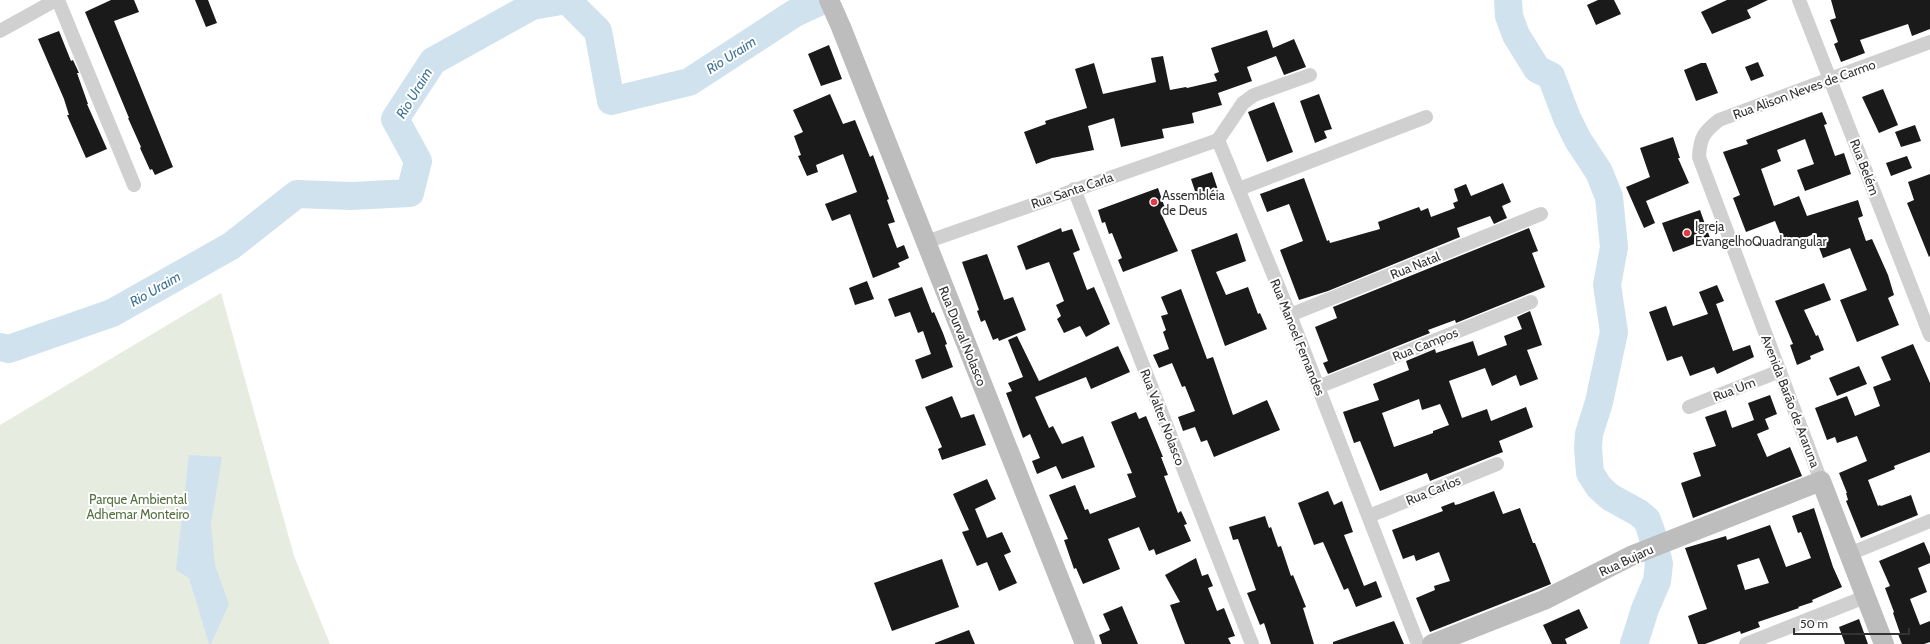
<svg xmlns="http://www.w3.org/2000/svg" width="1930" height="644" viewBox="0 0 1930 644" font-family="Cabin,sans-serif">
<style>
.green{fill:#e6ecdf}
.water{fill:#cfe2ee}
.lines{fill:none;stroke-linecap:round;stroke-linejoin:round}
.river{stroke:#cfe2ee;stroke-width:28}
.building{fill:#1a1a1a;fill-rule:evenodd}
.street{stroke:#d0d0d0;stroke-width:14}
.secondary{stroke:#bdbdbd;stroke-width:20}
.poi-dot{fill:#e63946;stroke:#fff;stroke-width:1.5}
.labels{text-anchor:middle;dominant-baseline:central;stroke-width:4;stroke-linejoin:round;paint-order:stroke}
.street-label{font-size:13px;fill:#333;stroke:#fff}
.poi-label{font-size:13px;fill:#333;stroke:#fff;text-anchor:start}
.park-label{font-size:13px;fill:#56703f;stroke:#fff}
.water-label{font-size:14px;font-style:italic;fill:#3f7597;stroke:#fff}
</style>
<rect width="100%" height="100%" fill="#fff"/>
<path class="green" d="M221 293 294 556 330 644H0V425Z"/>
<path class="water" d="M189 455 222 457 211 524 215 565 229 604 211 644H209L189 578 176 570Z"/>
<g class="lines">
<g class="river">
<path d="M1508 0 1509 16 1516 35 1537 69 1551 76 1567 118 1578 140 1599 172 1609 197 1614 247 1607 285 1614 332 1599 402 1589 434 1588 448 1590 473 1599 487 1610 497 1639 513 1647 520 1652 534 1659 564 1657 581 1645 609 1634 644"/>
<path d="M0 347 9 349 112 313 231 246 297 194 351 196 410 193 418 161 395 119 433 61 532 6 567 0 598 31 611 101 689 82 795 13 823 0"/>
</g>
</g>
<g class="building">
<path d="M111 0H134L139 12 114 21 173 167 155 175 152 169 150 170 140 148 141 147 128 118H129L85 12Z"/>
<path d="M195 0H208L217 23 206 27Z"/>
<path d="M1598 0H1614L1621 14 1596 25 1587 5Z"/>
<path d="M1727 0H1768L1747 10 1751 18 1712 34 1701 12Z"/>
<path d="M1831 0H1930V29L1912 36 1908 24 1860 40 1865 53 1841 62 1834 44 1838 42 1830 20 1836 18Z"/>
<path d="M1267 30 1273 48 1294 39 1306 67 1284 75 1276 56 1247 67 1252 81 1218 93 1222 105 1192 113 1194 123 1162 129 1164 138 1121 147 1114 118 1088 126 1094 150 1052 158 1036 164 1024 132 1046 124 1045 121 1087 108 1075 69 1094 63 1103 94 1156 82 1151 58 1163 56 1170 90 1186 87 1187 88 1217 81 1214 74 1219 72 1211 48Z"/>
<path d="M59 31 71 61 73 60 79 73H77L88 104H87L107 149 86 158 67 115H69L64 99 38 39Z"/>
<path d="M829 45 842 79 821 86 808 54Z"/>
<path d="M1758 62 1764 76 1751 81 1745 67Z"/>
<path d="M1701 63H1706L1718 93 1696 101 1684 70Z"/>
<path d="M1883 89 1898 125 1879 133 1862 97Z"/>
<path d="M830 94 843 124 855 120 870 157 873 155 889 199 887 200 895 222 888 224 897 248 904 245 909 258 898 263 900 267 873 278 850 214 832 221 825 204 857 192 843 154 816 165 818 172 807 176 798 156 801 155 794 136 803 132 793 110Z"/>
<path d="M1319 94 1332 129 1324 131 1327 138 1315 143 1300 101Z"/>
<path d="M1274 102 1293 152 1267 162 1248 112Z"/>
<path d="M1822 112 1827 124 1824 125 1835 156 1844 153 1851 174 1805 191 1797 170 1814 164 1805 139 1777 150 1781 161 1761 169 1774 206 1799 196 1807 216 1858 200 1863 216 1858 218 1866 241 1872 239 1888 275 1894 295 1888 298 1899 325 1857 342 1840 300 1867 290 1850 248 1823 258 1814 234 1785 246 1775 221 1746 232 1733 198 1740 195 1723 152 1748 144 1746 140Z"/>
<path d="M1915 125 1921 141 1901 147 1895 132Z"/>
<path d="M1673 137 1680 158H1678L1689 183 1646 201 1655 223 1644 228 1626 187 1650 177 1640 148Z"/>
<path d="M1907 156 1912 168 1891 176 1886 163Z"/>
<path d="M1212 172 1218 190 1197 197 1191 179Z"/>
<path d="M1930 174V256L1929 257 1907 203 1914 200 1908 182Z"/>
<path d="M1304 178 1327 241 1329 240 1330 243 1380 229 1378 222 1419 207 1421 211 1428 208 1431 217 1455 208 1453 203 1458 201 1454 189 1466 184 1471 196 1503 183 1511 202 1502 206 1507 218 1494 224 1490 216 1457 228 1460 237 1328 291 1299 300 1280 250 1303 241 1289 204 1267 212 1260 194Z"/>
<path d="M1158 188 1166 211 1161 213 1178 251 1123 272 1118 260 1122 258 1112 233 1109 234 1105 222 1102 223 1098 210Z"/>
<path d="M1700 210 1710 238 1673 252 1662 223Z"/>
<path d="M1061 228 1062 232 1072 229 1080 250 1073 253 1087 290 1094 287 1110 324 1086 337 1080 326 1064 333 1057 319 1061 316 1056 305 1064 301 1049 262 1026 270 1017 246Z"/>
<path d="M1529 228 1538 251 1532 253 1545 287 1456 323 1455 320 1428 330 1430 333 1328 374 1323 363 1328 361 1315 327 1337 318 1333 307Z"/>
<path d="M1237 233 1246 261 1216 272 1226 295 1248 287 1258 314 1260 313 1267 329 1225 346 1191 250Z"/>
<path d="M987 254 1004 300 1013 297 1026 330 999 341 998 338 993 340 985 320 981 322 977 311 979 310 962 262Z"/>
<path d="M867 281 874 299 855 305 849 288Z"/>
<path d="M1824 283 1831 300 1804 310 1816 336 1818 335 1824 350 1810 356 1811 359 1797 365 1790 345 1793 344 1775 301Z"/>
<path d="M1717 285 1724 301 1716 304 1733 351 1750 345 1754 357 1717 374 1714 367 1690 376 1682 356 1667 361 1649 312 1666 306 1673 326 1708 314 1699 292Z"/>
<path d="M922 287 932 313 934 312 943 333 947 344 945 345 953 367 922 379 915 360 931 354 923 331 918 333 910 312 895 317 888 299Z"/>
<path d="M1181 289 1207 359 1213 357 1233 415 1267 400 1280 430 1214 457 1207 440 1201 442 1195 427 1183 431 1178 417 1195 411 1185 386 1182 387 1172 363 1159 368 1153 355 1169 349 1163 332 1166 330 1161 316 1168 314 1161 297Z"/>
<path d="M1530 311 1542 345 1527 350 1538 379 1520 386 1516 375 1492 386 1485 368 1449 381 1462 418 1487 409 1491 421 1526 407 1533 427 1499 441 1503 452 1430 481 1427 473 1380 491 1360 441 1354 443 1343 412 1379 400 1373 384 1409 370 1406 361 1435 349 1436 353 1473 341 1478 356 1507 345 1504 336 1522 329 1517 317ZM1419 399 1422 410 1440 404 1449 425 1433 431V433L1394 447 1382 413Z"/>
<path d="M1017 336 1039 381 1118 346 1130 372 1091 389 1086 377 1035 397 1049 428 1053 426 1062 444 1083 436 1095 467 1062 479 1056 466 1037 474 1032 461 1040 458 1030 434 1023 438 1006 393 1012 391 1008 383 1023 377 1008 340Z"/>
<path d="M1913 344 1930 383V452L1894 466 1895 469 1868 480 1878 506 1880 505 1881 506 1911 495 1918 515 1861 538 1846 501 1848 500 1846 493H1847L1839 473 1867 461 1857 436 1837 443 1835 437 1827 440 1815 408 1847 396 1855 416 1880 406 1873 387 1891 380 1881 357Z"/>
<path d="M1859 366 1867 384 1837 396 1829 378Z"/>
<path d="M1770 395 1777 414 1765 419 1769 429 1757 434 1767 457 1790 447 1802 476 1693 518 1681 483 1701 476 1693 453 1716 446 1705 417 1726 410 1732 428 1754 420 1748 403Z"/>
<path d="M952 396 961 418 974 414 986 445 942 460 938 449 942 447 925 407Z"/>
<path d="M1136 412 1139 419 1146 416 1163 457H1161L1168 475 1164 476 1178 513 1181 511 1187 524 1184 525 1191 541 1156 555 1154 549 1149 551 1139 527 1108 539 1120 569 1083 584 1076 568 1074 569 1064 540 1068 539 1049 495 1075 485 1085 510 1088 509 1090 514 1136 497 1127 474 1132 473 1111 422Z"/>
<path d="M987 479 996 499 975 509 987 538 1002 532 1011 552 1004 555 1017 583 999 591 987 562 977 566 962 532 969 530 953 494Z"/>
<path d="M1328 491 1334 505 1342 501 1353 532 1344 535 1364 586 1376 581 1382 597 1356 607 1348 588 1344 590 1323 542 1314 545 1298 503Z"/>
<path d="M1494 491 1503 514 1520 508 1533 543H1535L1551 584 1430 632 1416 598 1435 590 1434 586 1450 581 1439 552 1416 561 1414 555 1403 559 1392 530 1443 511 1441 507 1454 502 1455 505 1459 504Z"/>
<path d="M1814 508 1833 567 1842 587 1812 600 1813 602 1798 607 1799 608 1758 622 1760 627 1741 634 1740 631 1705 644H1698L1688 616 1707 609 1685 548 1726 536 1727 540 1770 525 1786 567 1811 558 1801 532 1798 533 1792 516ZM1759 558 1769 583 1745 590 1737 565Z"/>
<path d="M1265 516 1269 528 1271 527 1278 547 1281 546 1291 576 1293 575 1306 607 1303 608 1314 644H1271L1264 623 1260 625 1247 593 1256 590 1238 539 1233 540 1229 527Z"/>
<path d="M1924 542 1930 556V563L1918 568 1927 592 1910 599 1920 625 1930 621V642L1924 644H1902L1898 634 1900 633 1893 613 1894 612 1885 588 1890 586 1879 561Z"/>
<path d="M1196 558 1202 576 1208 574 1213 586 1208 588 1217 611 1224 608 1235 636 1228 638 1231 644H1185L1170 605 1180 602 1165 575Z"/>
<path d="M942 559 959 607 892 631 874 583Z"/>
<path d="M1122 606 1138 644H1102L1099 635 1110 630 1103 614Z"/>
<path d="M1579 609 1588 628 1565 639 1567 644H1552L1543 625Z"/>
<path d="M1859 619 1868 644H1845L1839 627Z"/>
<path d="M1394 621 1404 644H1333V642Z"/>
<path d="M969 630 975 644H935V643Z"/>
</g>
<g class="lines">
<g class="street">
<path d="M58 0 134 185"/>
<path d="M1799 0 1930 335"/>
<path d="M0 31 56 0"/>
<path d="M1310 75 1254 95 1243 103 1218 140 1290 315 1418 644"/>
<path d="M1074 189 1252 644"/>
<path d="M1239 189 1426 117"/>
<path d="M926 242 1218 140"/>
<path d="M1290 315 1541 214"/>
<path d="M1318 387 1531 302"/>
<path d="M1689 407 1780 371"/>
<path d="M1821 481 1699 157C1700 137 1704 132 1719 120L1930 42"/>
<path d="M1369 516 1497 464"/>
<path d="M1849 554 1930 521"/>
<path d="M1746 644 1865 597"/>
</g>
<g class="secondary">
<path d="M829 0 841 27 1085 644"/>
<path d="M1432 644 1544 600 1633 555 1821 481 1884 644"/>
</g>
</g>
<g class="poi-dot">
<circle cx="1154" cy="202" r="4"/>
<circle cx="1687" cy="233" r="4"/>
</g>
<g class="labels">
<g class="street-label">
<text transform="translate(1804 89) rotate(-20)">Rua Alison Neves de Carmo</text>
<text transform="translate(1865 167) rotate(69)">Rua Belém</text>
<text transform="translate(1072 190) rotate(-19)">Rua Santa Carla</text>
<text transform="translate(1415 265) rotate(-22)">Rua Natal</text>
<text transform="translate(963 336) rotate(68)">Rua Durval Nolasco</text>
<text transform="translate(1298 337) rotate(68)">Rua Manoel Fernandes</text>
<text transform="translate(1425 344) rotate(-22)">Rua Campos</text>
<text transform="translate(1734 389) rotate(-21)">Rua Um</text>
<text transform="translate(1791 401) rotate(69)">Avenida Barão de Araruna</text>
<text transform="translate(1163 417) rotate(69)">Rua Valter Nolasco</text>
<text transform="translate(1433 490) rotate(-22)">Rua Carlos</text>
<text transform="translate(1626 560) rotate(-25)">Rua Bujaru</text>
</g>
<g class="poi-label">
<text x="1162" y="195">Assembléia<tspan x="1162" dy="15">de Deus</tspan></text>
<text x="1695" y="226">Igreja<tspan x="1695" dy="15">EvangelhoQuadrangular</tspan></text>
</g>
<g class="park-label">
<text x="138" y="499">Parque Ambiental<tspan x="138" dy="15">Adhemar Monteiro</tspan></text>
</g>
<g class="water-label">
<text transform="translate(731 55) rotate(-33)">Rio Uraim</text>
<text transform="translate(414 93) rotate(-59)">Rio Uraim</text>
<text transform="translate(155 289) rotate(-30)">Rio Uraim</text>
</g>
</g>
<path d="M1794 628v6h115v-6" fill="none" stroke="#333333" stroke-width="2"/>
<text x="1800" y="628" font-size="12" fill="#333333" stroke="#ffffff" stroke-width="3" paint-order="stroke">50 m</text>
</svg>
